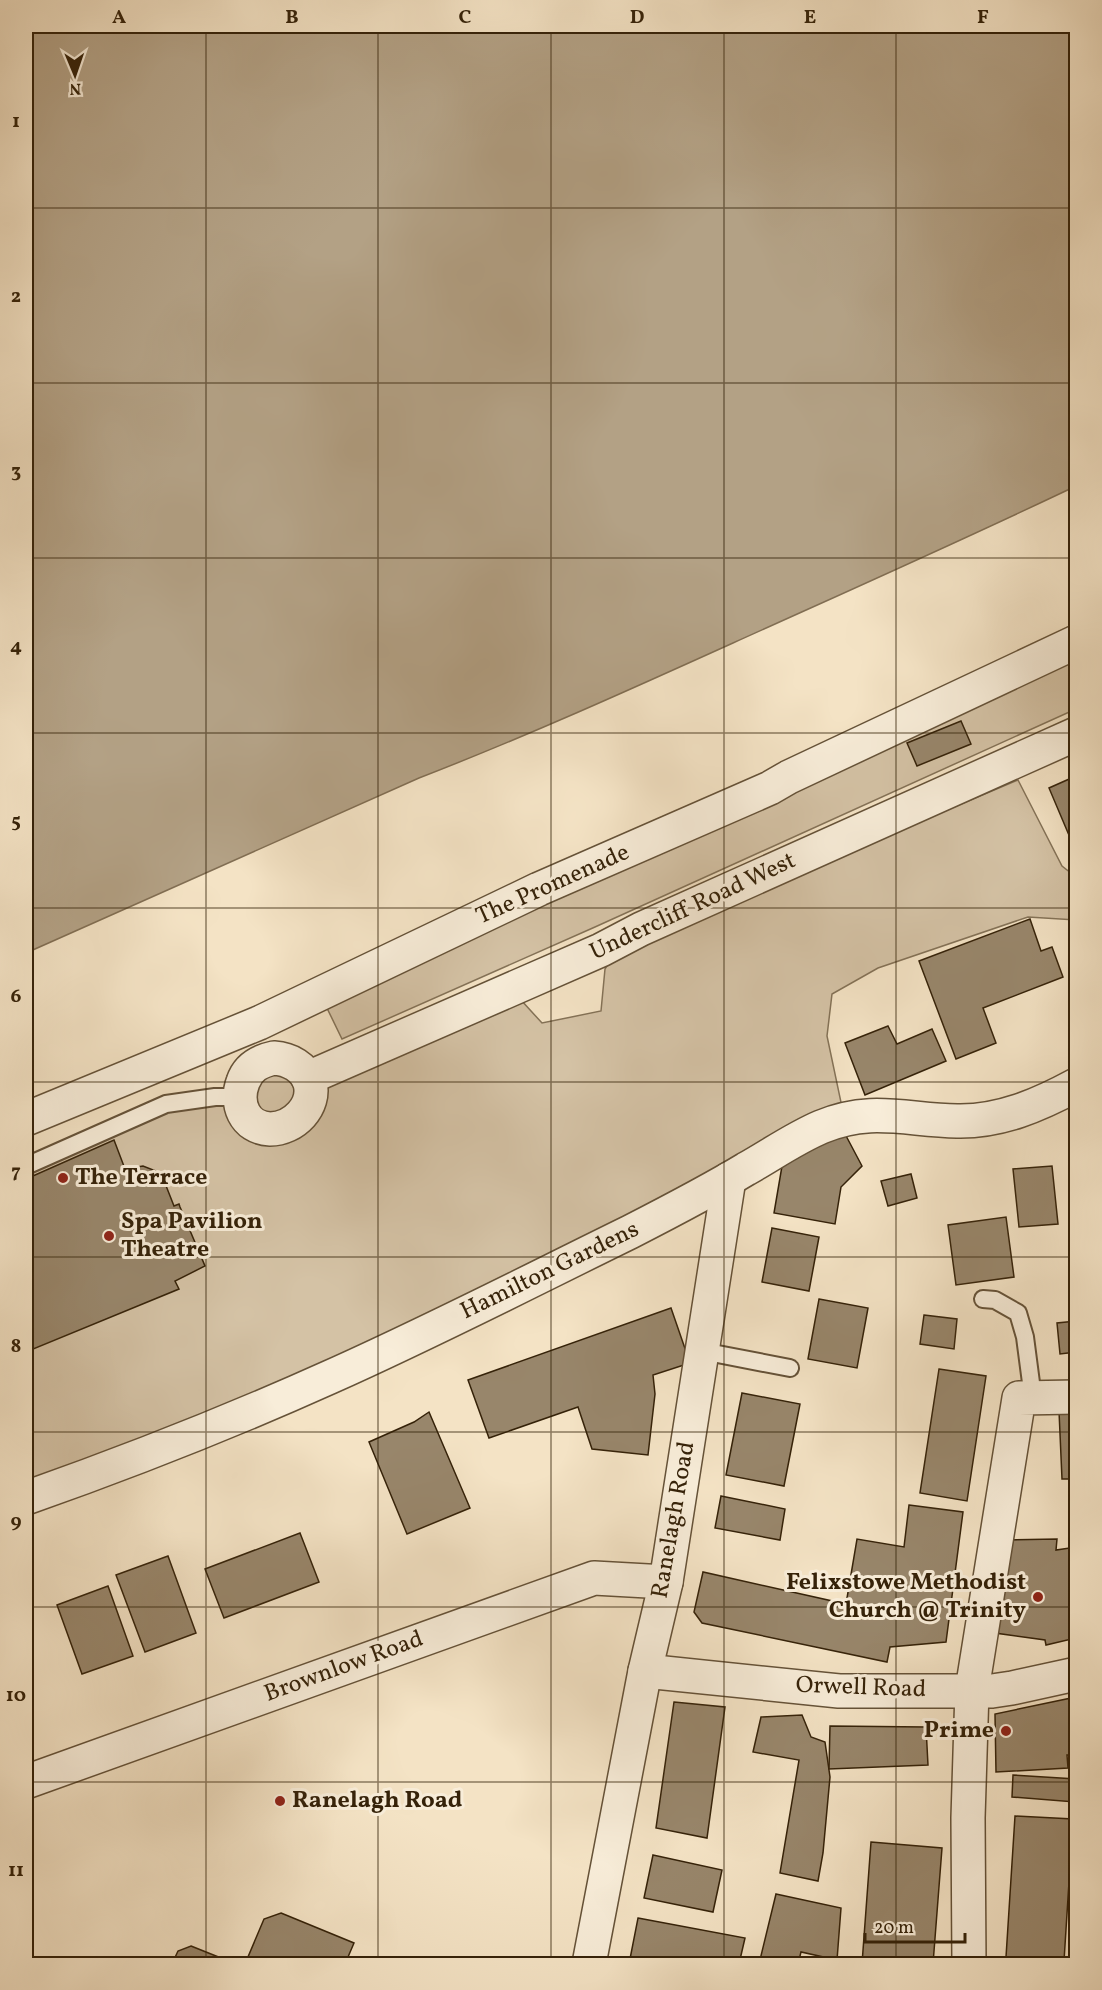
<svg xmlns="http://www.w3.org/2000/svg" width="1102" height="1990" viewBox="0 0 1102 1990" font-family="Vollkorn,serif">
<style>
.green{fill:#d4c2a5;stroke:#847257;stroke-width:1.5}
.water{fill:#b3a185;stroke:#816e53;stroke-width:1.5}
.building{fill:#98866b;stroke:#352209;stroke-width:1.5}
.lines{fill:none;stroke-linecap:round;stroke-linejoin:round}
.lane-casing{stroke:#655238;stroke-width:20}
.street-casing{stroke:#655238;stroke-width:36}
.lane{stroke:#f8edd9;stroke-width:16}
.street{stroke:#f8edd9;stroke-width:33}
.grid{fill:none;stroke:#352209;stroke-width:1.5;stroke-opacity:0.55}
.poi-dot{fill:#8f2418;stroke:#f8edd9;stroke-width:2}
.labels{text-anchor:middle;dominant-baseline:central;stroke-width:6;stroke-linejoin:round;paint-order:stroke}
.street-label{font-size:24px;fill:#352209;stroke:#f8edd9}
.poi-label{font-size:24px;font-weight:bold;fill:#352209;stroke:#f8edd9;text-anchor:start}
.neatline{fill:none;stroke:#352209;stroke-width:2}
.grid-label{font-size:20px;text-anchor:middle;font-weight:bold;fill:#352209}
</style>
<rect width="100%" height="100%" fill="#f4e3c5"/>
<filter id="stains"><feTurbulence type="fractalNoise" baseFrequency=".00333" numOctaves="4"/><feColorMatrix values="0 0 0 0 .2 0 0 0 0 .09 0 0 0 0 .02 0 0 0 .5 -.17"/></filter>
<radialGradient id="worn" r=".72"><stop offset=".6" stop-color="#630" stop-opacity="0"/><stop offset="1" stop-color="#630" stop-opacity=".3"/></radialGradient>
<g class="green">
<path d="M1076 651V709L595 927 342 1039 325 1004Z"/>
<path d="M1018 780 1062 866 1076 877V920L1028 917 878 968 832 994 827 1036 842 1107 658 1206 226 1411 26 1486V1172L167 1109 236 1100 262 1129 314 1089 520 999 542 1023 601 1011 605 969 616 950Z"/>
<path d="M283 1063 303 1104 258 1121 247 1083Z"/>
</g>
<path class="water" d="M26 26H1076V486C963 540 848 591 733 643 629 690 525 737 419 778L26 953Z"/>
<g class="building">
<path d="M961 721 971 744 917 766 907 743Z"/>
<path d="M1076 776V846L1074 847 1049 788Z"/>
<path d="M1030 919 1041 951 1052 947 1063 977 983 1008 996 1043 956 1059 919 961Z"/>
<path d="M888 1026 897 1044 932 1029 946 1061 865 1095 845 1043Z"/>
<path d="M844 1132 862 1166 841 1187 835 1224 774 1213 782 1166Z"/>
<path d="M114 1140 125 1169 143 1166 161 1173 174 1206 179 1204 180 1207 205 1266 175 1281 179 1289 26 1352V1179Z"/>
<path d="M1052 1166 1058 1224 1019 1227 1013 1169Z"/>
<path d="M911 1174 917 1198 888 1206 881 1181Z"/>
<path d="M1006 1217 1014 1277 956 1285 948 1225Z"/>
<path d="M772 1228 819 1237 809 1291 762 1282Z"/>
<path d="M819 1299 868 1308 857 1368 808 1359Z"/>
<path d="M671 1308 690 1363 653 1375 655 1394 648 1455 592 1449 578 1407 489 1438 468 1380Z"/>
<path d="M924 1315 957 1319 954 1349 920 1344Z"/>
<path d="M1076 1321V1352L1060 1354 1057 1323Z"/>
<path d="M939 1369 986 1376 967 1501 920 1493Z"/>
<path d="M742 1393 800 1404 784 1486 726 1475Z"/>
<path d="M1076 1410V1479H1062L1059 1411Z"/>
<path d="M429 1412 470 1508 407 1534 369 1442 414 1422Z"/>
<path d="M721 1496 785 1509 780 1540 715 1528Z"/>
<path d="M909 1505 963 1512 946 1642 890 1647 887 1662 702 1623 694 1612 703 1572 846 1604 857 1539 904 1547Z"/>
<path d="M300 1533 319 1582 224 1618 205 1569Z"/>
<path d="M1057 1539 1056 1550 1076 1547V1638L1046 1645 1045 1640 995 1633 1006 1540Z"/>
<path d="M168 1556 196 1633 145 1652 116 1575Z"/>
<path d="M108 1586 133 1656 82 1674 57 1605Z"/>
<path d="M1076 1697V1755H1067L1068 1768 996 1772 995 1714Z"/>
<path d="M674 1702 725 1707 707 1838 656 1828Z"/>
<path d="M802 1715 811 1737 825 1742 830 1777 823 1853 818 1881 780 1873 799 1760 753 1752 761 1717Z"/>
<path d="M830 1726 926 1727 928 1765 829 1769Z"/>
<path d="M1013 1775 1076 1779 1075 1802 1012 1797Z"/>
<path d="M1015 1816 1073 1819 1064 1961 1006 1957Z"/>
<path d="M871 1842 942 1848 933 1964H862Z"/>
<path d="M653 1855 722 1870 713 1912 644 1898Z"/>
<path d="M776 1894 841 1908 837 1960 801 1952 798 1964H759Z"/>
<path d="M281 1913 354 1943 345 1964H245L264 1919Z"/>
<path d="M638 1918 745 1938 739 1964H629Z"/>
<path d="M191 1946 236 1964H172L178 1951Z"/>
</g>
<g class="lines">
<g class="lane-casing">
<g id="lane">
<path d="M26 1166 166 1104 215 1097H239"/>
<path d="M983 1299 995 1300 1018 1313 1025 1337 1033 1398"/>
<path d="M702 1351 790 1368"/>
</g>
</g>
<g class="street-casing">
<g id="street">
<path d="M274 1058C289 1059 305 1067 310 1083 316 1106 294 1129 270 1129 244 1128 235 1103 243 1082 248 1067 260 1061 274 1058Z"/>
<path d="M308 1078 601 950 641 929 1076 734"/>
<path d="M26 1119 259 1023 539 889 770 788 789 777 1076 642"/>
<path d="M26 1498C128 1462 230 1422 330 1377 431 1332 530 1281 630 1232 669 1212 708 1192 746 1169 771 1155 795 1138 821 1127 871 1106 906 1120 957 1121 1000 1122 1039 1105 1076 1085"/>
<path d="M645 1671 839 1691H992L1012 1688 1076 1674"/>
<path d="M26 1782 594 1578 666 1582"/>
<path d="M589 1964 645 1671 666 1582 729 1179"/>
<path d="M969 1964 968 1818 972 1690 1019 1398 1076 1397"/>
</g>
</g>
<use href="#lane" class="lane"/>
<use href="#street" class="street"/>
</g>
<path class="grid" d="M206 26V1964M378 26V1964M551 26V1964M724 26V1964M896 26V1964M26 208H1076M26 383H1076M26 558H1076M26 733H1076M26 908H1076M26 1082H1076M26 1257H1076M26 1432H1076M26 1607H1076M26 1782H1076"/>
<g class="poi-dot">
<circle cx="63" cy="1178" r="6"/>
<circle cx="109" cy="1236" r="6"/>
<circle cx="1038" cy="1597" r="6"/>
<circle cx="1006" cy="1731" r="6"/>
<circle cx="280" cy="1801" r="6"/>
</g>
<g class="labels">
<g class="street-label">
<text transform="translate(553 885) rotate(-24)">The Promenade</text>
<text transform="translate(693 907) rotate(-25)">Undercliff Road West</text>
<text transform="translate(550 1271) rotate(-26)">Hamilton Gardens</text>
<text transform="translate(674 1520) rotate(-80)">Ranelagh Road</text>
<text transform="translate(344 1667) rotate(-20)">Brownlow Road</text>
<text transform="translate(861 1688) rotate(2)">Orwell Road</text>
</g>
<g class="poi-label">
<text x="75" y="1178">The Terrace</text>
<text x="121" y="1222">Spa Pavilion<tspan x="121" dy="28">Theatre</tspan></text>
<text x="1026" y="1583" text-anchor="end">Felixstowe Methodist<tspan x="1026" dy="28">Church @ Trinity</tspan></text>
<text x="994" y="1731" text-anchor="end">Prime</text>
<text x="292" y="1801">Ranelagh Road</text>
</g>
</g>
<rect width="1102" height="1990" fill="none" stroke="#f4e3c5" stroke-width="66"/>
<g transform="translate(75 75) rotate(178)" stroke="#f8edd9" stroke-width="4.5" paint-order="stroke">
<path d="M0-4.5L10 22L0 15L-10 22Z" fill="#352209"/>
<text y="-9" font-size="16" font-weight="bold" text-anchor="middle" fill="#352209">N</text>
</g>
<path d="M865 1933v9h100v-9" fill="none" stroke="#352209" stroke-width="3"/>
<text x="874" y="1933" font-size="18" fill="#352209" stroke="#f8edd9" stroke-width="4.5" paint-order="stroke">20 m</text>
<rect x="33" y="33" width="1036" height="1924" class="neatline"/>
<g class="grid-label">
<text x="119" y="23">A</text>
<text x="292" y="23">B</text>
<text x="465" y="23">C</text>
<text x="637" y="23">D</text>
<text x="810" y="23">E</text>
<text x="983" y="23">F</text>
<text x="16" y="127">1</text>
<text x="16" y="302">2</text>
<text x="16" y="477">3</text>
<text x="16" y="652">4</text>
<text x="16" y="827">5</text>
<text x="16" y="1002">6</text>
<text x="16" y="1177">7</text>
<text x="16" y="1352">8</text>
<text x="16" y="1527">9</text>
<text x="16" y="1701">10</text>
<text x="16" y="1876">11</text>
</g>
<rect width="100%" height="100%" filter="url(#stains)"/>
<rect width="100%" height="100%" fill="url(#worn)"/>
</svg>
